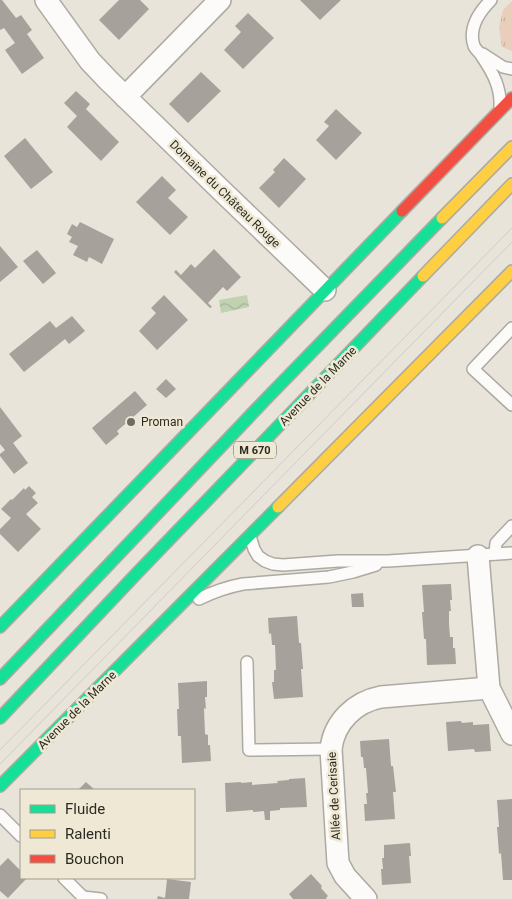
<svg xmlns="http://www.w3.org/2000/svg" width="512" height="899" viewBox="0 0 512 899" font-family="Roboto,sans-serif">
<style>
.grass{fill:url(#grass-tufts)}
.water{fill:url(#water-waves)}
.building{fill:#a6a29b}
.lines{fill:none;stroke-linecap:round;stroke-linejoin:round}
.lane-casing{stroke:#adaaa2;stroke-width:14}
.street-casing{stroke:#adaaa2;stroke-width:24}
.fast-casing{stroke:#adaaa2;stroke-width:14}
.slow-casing{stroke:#adaaa2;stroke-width:14}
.jam-casing{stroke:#adaaa2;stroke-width:14}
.lane{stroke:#fcfbf9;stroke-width:11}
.street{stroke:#fcfbf9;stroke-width:21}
.fast{stroke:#16e098;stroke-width:11}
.slow{stroke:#ffcf43;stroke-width:11}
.jam{stroke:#f24e42;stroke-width:11}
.tram{stroke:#cecdca;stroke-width:1}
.poi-dot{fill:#6e6c63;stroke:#eee8d4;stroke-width:2}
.labels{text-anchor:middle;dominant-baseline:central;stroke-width:5;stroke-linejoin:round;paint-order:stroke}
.shield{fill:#eee8d4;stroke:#676458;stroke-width:1}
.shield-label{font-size:11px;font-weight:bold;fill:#2d2b23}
.street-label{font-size:12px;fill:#2d2b23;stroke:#eee8d4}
.poi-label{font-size:12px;fill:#2d2b23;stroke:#eee8d4;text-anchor:start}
</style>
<defs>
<pattern id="grass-tufts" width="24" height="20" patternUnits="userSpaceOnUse" patternTransform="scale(1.25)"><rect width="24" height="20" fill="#e9cebb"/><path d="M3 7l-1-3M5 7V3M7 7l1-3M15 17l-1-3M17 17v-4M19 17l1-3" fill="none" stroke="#c8b1a0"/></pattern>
<pattern id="water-waves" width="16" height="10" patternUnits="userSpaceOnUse" patternTransform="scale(1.25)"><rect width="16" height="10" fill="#c1d2b1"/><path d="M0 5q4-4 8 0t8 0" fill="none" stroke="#a6b498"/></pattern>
</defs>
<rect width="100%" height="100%" fill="#e8e4da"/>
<path class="grass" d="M512 1V51L502 47 499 28 503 10Z"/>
<path class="water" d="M247 295 249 307 221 313 219 300Z"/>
<g class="building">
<path d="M0 0H2L16 18 21 15 32 30 27 34 44 58 22 74 5 50 15 43 4 28 0 30Z"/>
<path d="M119 0H140L149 9 119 40 99 20Z"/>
<path d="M300 0H341L320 20Z"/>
<path d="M248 13 274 38 243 69 224 50 241 32 235 26Z"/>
<path d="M201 72 221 91 188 123 169 104Z"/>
<path d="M76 91 90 104 86 109 119 142 101 161 67 127 77 116 64 103Z"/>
<path d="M336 109 362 133 336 160 316 140 329 126 324 122Z"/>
<path d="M25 138 53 172 31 189 4 156Z"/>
<path d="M284 158 306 179 279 208 259 188 275 172 273 170Z"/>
<path d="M162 176 176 190 168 198 188 217 170 235 136 202Z"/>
<path d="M80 222 114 239 102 264 89 257 87 262 73 255 78 246 69 242 72 237 67 234 72 224 77 227Z"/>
<path d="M0 246 18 267 0 282Z"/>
<path d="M214 249 241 277 227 291 223 287 208 303 212 307 210 308 174 272 176 270 181 275 191 264 195 268Z"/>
<path d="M37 250 56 273 43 284 23 261Z"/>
<path d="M164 295 188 320 157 350 139 331 156 313 151 308Z"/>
<path d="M72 316 85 331 69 344 65 339 24 372 9 354 50 321 56 328Z"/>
<path d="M166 379 176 389 166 398 156 389Z"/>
<path d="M135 391 147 405 117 431 119 434 106 445 92 428Z"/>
<path d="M0 407 22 436 13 443 28 463 14 474 0 456V454L5 450 0 444Z"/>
<path d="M29 486 36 493 32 497 38 503 26 514 41 529 18 552 0 534V529L11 518 1 509 11 499 12 500 24 488 25 490Z"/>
<path d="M451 584 452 600H450L451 611H449V624L450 637H453V648H455L456 664 427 665 426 639H424L422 612H424L422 585Z"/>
<path d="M363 593 364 607H352L351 594Z"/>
<path d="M297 616 299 643H301L303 669H301L303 697 274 699 272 682H274V670H276L275 645H272L271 633 269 634 268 618Z"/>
<path d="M207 681V697H205L206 709 204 708 205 734 208 735V745H210L211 761 182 763 181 736H178L177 709H179L178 683Z"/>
<path d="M461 721 462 723 473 722V725L489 724 491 751 475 752 474 749 448 751 446 722Z"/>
<path d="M389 739 391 766H393L396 792H393L395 819 365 821 364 804H367L366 793H368L366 768H364L363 757H361L360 741Z"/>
<path d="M305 778 307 807 280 808V810L270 811V820H265L264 811 253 812V810L226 812 225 783 241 782V783L252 782V785L278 783 277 781 289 780V779Z"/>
<path d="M86 782 95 790H78Z"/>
<path d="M512 799V880H503L501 853 499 854 497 827H499L497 800Z"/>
<path d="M410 843 411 856H409L411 883 382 885 381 869H383L382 858H384V845Z"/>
<path d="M8 858 21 871V878H27L8 898 0 891V866Z"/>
<path d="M311 874 322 886 321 888 328 896 326 898 327 899H293L289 894Z"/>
<path d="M167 879 191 882 189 899H157L158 896 165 898Z"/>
</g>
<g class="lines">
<g class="lane-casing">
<g id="lane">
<path d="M491 0C479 12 468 28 474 46 476 50 481 54 483 58 493 73 501 88 500 106"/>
<path d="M483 54 503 67 512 69"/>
<path d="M512 328 473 369 512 405"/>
<path d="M250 536 254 549 258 556 265 561 273 564 283 565 338 561H388L512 553"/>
<path d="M495 554 496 543 512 526"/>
<path d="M199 599C213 592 227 587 243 584L329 577 353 572 376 565"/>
<path d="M247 662 249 750 331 749"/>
<path d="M0 815 21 836"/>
<path d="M64 878 85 899"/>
<path d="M83 897 101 899"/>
</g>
</g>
<g class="street-casing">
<g id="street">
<path d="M46 0 90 61 108 80 224 193 325 290"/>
<path d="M125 97 220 0"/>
<path d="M478 556 489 688 512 734"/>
<path d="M366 899 345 876 338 863 331 749C334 722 355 702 381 697L489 688"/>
</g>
</g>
<g class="fast-casing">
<g id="fast">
<path d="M0 627 402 211"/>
<path d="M0 679 266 399 442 218"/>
<path d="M0 718 139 571 423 276"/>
<path d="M0 786 278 507"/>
</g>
</g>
<g class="slow-casing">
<g id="slow">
<path d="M442 218 512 147"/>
<path d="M423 276 512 184"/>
<path d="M278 507 512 271"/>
</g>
</g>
<g class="jam-casing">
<path id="jam" d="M402 211 512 98"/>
</g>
<use href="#lane" class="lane"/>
<use href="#street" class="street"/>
<use href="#fast" class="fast"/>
<use href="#slow" class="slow"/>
<use href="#jam" class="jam"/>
<g class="tram">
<path d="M0 750 512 228"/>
<path d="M0 764 512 242"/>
</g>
</g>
<circle class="poi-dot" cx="131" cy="422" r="5"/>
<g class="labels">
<rect class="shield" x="234" y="441.5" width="42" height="17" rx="4"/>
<g class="shield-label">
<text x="255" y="450">M 670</text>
</g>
<g class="street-label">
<text transform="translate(225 194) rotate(44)">Domaine du Château Rouge</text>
<text transform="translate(318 386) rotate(-46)">Avenue de la Marne</text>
<text transform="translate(77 710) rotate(-45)">Avenue de la Marne</text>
<text transform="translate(334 796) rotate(-93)">Allée de Cerisaie</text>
</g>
<g class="poi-label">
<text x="141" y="422">Proman</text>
</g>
</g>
<rect x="20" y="789" width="175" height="90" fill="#eee8d4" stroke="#a19c8d"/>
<rect x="30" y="805" width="25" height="8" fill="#16e098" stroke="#a19c8d"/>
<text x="65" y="814" font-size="15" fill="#2d2b23">Fluide</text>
<rect x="30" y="830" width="25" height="8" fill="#ffcf43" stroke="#a19c8d"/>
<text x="65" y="839" font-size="15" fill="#2d2b23">Ralenti</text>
<rect x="30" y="855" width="25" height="8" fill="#f24e42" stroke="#a19c8d"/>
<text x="65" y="864" font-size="15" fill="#2d2b23">Bouchon</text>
</svg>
